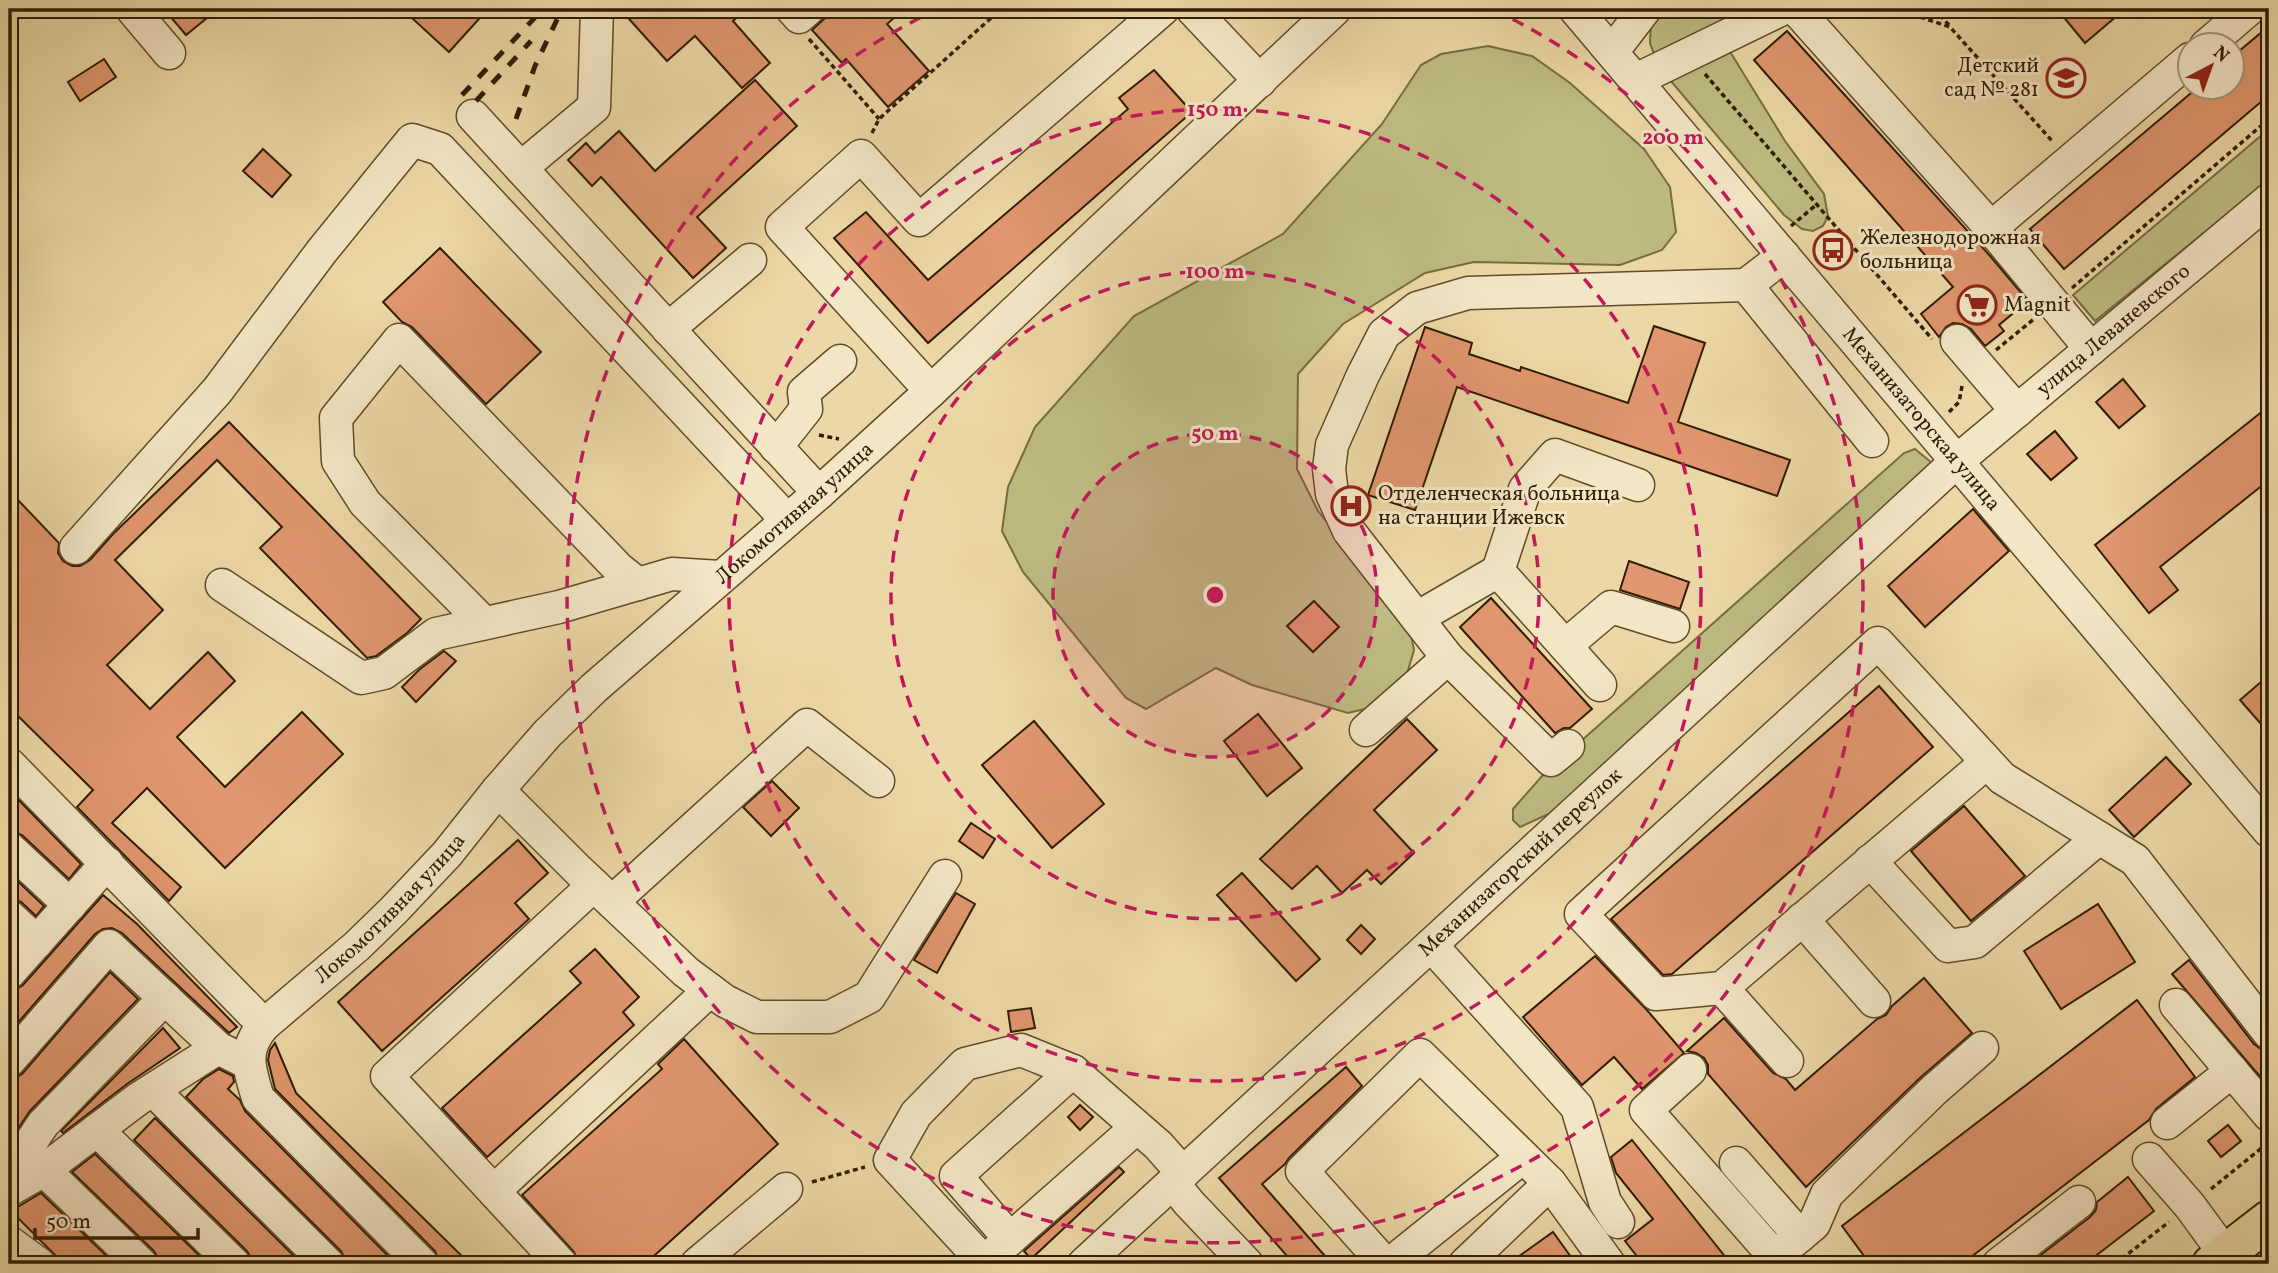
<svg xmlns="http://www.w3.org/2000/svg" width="2278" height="1273" viewBox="0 0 2278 1273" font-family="Vollkorn,serif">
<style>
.green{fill:#bebc82;stroke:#776c42;stroke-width:2}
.building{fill:#e0966e;stroke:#301d03;stroke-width:2}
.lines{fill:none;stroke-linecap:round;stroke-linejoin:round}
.minor-casing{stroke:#5f4c2c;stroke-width:35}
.major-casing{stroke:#301d03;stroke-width:42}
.path{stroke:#301d03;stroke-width:3.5;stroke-dasharray:5 3.5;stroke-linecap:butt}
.minor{stroke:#f3e6c5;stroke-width:32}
.major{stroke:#ecd8a6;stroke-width:38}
.rail{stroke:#301d03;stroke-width:5;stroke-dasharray:12 12;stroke-linecap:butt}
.ring{fill:none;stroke:#c2185b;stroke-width:3.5;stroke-dasharray:12 9}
.labels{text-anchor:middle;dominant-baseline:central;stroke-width:6;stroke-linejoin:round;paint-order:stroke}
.poi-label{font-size:21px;fill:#301d03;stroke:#f3e6c5;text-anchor:start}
.street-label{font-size:21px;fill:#301d03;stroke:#f3e6c5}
.centre{fill:#c2185b;stroke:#f3e6c5;stroke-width:3.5}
.ring-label{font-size:21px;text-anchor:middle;font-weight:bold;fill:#c2185b;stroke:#f3e6c5;stroke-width:6;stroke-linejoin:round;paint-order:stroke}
</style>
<rect width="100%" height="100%" fill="#ecd8a6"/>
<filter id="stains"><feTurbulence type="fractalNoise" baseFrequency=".00286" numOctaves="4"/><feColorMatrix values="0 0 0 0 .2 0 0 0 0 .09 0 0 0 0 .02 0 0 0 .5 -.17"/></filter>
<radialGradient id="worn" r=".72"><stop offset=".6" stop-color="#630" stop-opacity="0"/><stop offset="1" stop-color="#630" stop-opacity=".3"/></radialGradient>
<g class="green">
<path d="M1663 9H1749L1729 50 1785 141 1824 194 1828 216 1823 226 1813 231 1802 229 1784 215 1659 67 1650 43 1651 21Z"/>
<path d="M1488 46 1532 56 1570 83 1644 149 1670 187 1676 232 1662 250 1620 265 1474 262 1425 273 1343 324 1298 374 1297 469 1318 511 1409 625 1414 650 1407 674 1373 707 1348 713 1252 685 1216 668 1146 709 1126 698 1023 572 1002 531 1008 487 1035 427 1134 316 1283 234 1382 124 1421 65 1441 54Z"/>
<path d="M2269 129V180L2095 321 2073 295Z"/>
<path d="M1915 449 1932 463 1551 813 1520 827 1513 820V809L1543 775 1904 453Z"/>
</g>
<g class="building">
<path d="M164 9H218L186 35Z"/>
<path d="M422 9H488L449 52 413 19Z"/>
<path d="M620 9H746L733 21 770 63 742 88 695 36 667 61Z"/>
<path d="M835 9H904L887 24 929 71 888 107 846 59 842 63 812 30Z"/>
<path d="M2057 9H2125L2085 43Z"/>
<path d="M2269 26V95L2064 269 2030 229 2197 88H2232V57Z"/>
<path d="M1787 31 1991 257 2028 301 1999 325 2004 331 1985 346 1971 329 1962 324 1953 323 1946 327 1939 337 1921 314 1953 287 1754 60Z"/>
<path d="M104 59 116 77 80 101 68 82Z"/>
<path d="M1154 70 1192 112 928 343 834 238 866 212 928 280 1128 109 1119 98Z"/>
<path d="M755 80 797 126 697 217 726 248 693 278 601 177 592 186 568 160 586 143 595 153 619 131 655 171Z"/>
<path d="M263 149 291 175 272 197 243 171Z"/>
<path d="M440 248 541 352 486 404 412 327 402 322 383 302Z"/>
<path d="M1654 326 1705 343 1678 422 1790 460 1777 496 1457 387 1415 510 1368 495 1425 327 1472 343 1469 354 1520 371 1521 367 1628 403Z"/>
<path d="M2123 379 2145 406 2119 428 2096 402Z"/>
<path d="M2269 406V480L2160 567 2178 590 2149 613 2095 545Z"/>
<path d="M229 422 421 619 407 633 376 656 367 658 260 548 282 527 217 460 115 560 163 610 107 665 150 709 208 652 235 681 177 737 225 787 302 712 343 754 225 868 147 788 112 823 181 887 169 901 77 807 93 790 9 707V509L18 500 59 543 58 553 63 561 72 566H80L90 560 113 534Z"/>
<path d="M2055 431 2077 458 2051 480 2027 454Z"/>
<path d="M1973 509 2009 551 1925 627 1888 586Z"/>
<path d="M1629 561 1689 582 1680 609 1620 590Z"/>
<path d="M1491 598 1592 709 1570 728H1564L1555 733 1460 627Z"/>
<path d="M1314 601 1339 627 1313 652 1287 626Z"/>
<path d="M444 651 456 661 416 702 402 687 420 669Z"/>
<path d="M2269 675V733L2240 700Z"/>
<path d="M1879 686 1933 747 1672 974 1663 975 1611 919Z"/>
<path d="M1258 714 1302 768 1267 796 1224 741Z"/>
<path d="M1407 719 1437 750 1374 810 1414 853 1381 884 1367 870 1342 893 1317 866 1292 889 1260 859Z"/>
<path d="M1034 721 1104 804 1052 848 982 765Z"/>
<path d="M2166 757 2191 784 2134 837 2109 810Z"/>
<path d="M772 781 799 808 771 836 743 807Z"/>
<path d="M9 790 81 864 69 879 22 835 9 830Z"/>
<path d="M1964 806 2025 876 1971 921 1911 851Z"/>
<path d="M971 823 995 839 983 858 959 841Z"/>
<path d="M518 840 548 873 515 903 529 919 382 1051 338 1002Z"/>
<path d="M9 873 44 906 36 916 21 902 9 898Z"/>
<path d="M1242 873 1320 959 1296 981 1217 895Z"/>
<path d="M956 893 975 904 937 973 914 960Z"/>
<path d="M103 895 137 924 237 1027 229 1033 122 933 112 928 103 929 95 934 9 1033V991L15 990 23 985Z"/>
<path d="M2098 904 2135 962 2061 1009 2024 951Z"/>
<path d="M1361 925 1375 939 1361 954 1347 940Z"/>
<path d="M595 949 639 997 623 1012 634 1025 487 1157 442 1108 581 983 570 971Z"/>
<path d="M1595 956 1646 1009 1684 1053 1642 1089 1614 1057 1582 1085 1523 1017Z"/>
<path d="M2189 960 2254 1044 2269 1055V1087L2172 974Z"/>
<path d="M110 972 138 999 30 1111 9 1142V1079L16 1078 23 1073Z"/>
<path d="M1924 978 1972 1033 1921 1077 1806 1187 1708 1074V1065L1704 1058 1696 1053 1687 1051 1724 1018 1773 1073 1786 1079 1795 1090 1877 1019 1886 1015 1892 1006Z"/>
<path d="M2137 1000 2195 1077 2156 1109 2149 1120 1962 1264H1870L1842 1226Z"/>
<path d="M1031 1008 1035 1028 1011 1032 1008 1011Z"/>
<path d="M163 1028 180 1048 127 1084 63 1133 61 1131Z"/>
<path d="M684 1039 778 1144 645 1264H579L574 1252 522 1195 662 1069 658 1064Z"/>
<path d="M275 1043 296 1093 470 1264H440L435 1251 275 1089 268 1060 270 1050Z"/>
<path d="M1346 1067 1362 1086 1289 1158 1285 1164 1262 1184 1332 1264H1294L1219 1178Z"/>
<path d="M219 1069 233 1076 234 1082 228 1089 240 1100 245 1111 396 1264H346L345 1259 341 1251 186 1097 203 1079Z"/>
<path d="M1080 1105 1093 1117 1080 1130 1068 1117Z"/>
<path d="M155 1118 302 1264H252L251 1258 247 1251 134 1140Z"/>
<path d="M2228 1125 2241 1141 2221 1157 2208 1141Z"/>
<path d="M1632 1140 1731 1264H1643L1625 1241 1653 1219 1616 1173 1611 1157Z"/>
<path d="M95 1154 208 1264H159L158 1258 154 1251 72 1172Z"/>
<path d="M1119 1167 1124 1172 1031 1259 1024 1251Z"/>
<path d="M2128 1177 2154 1211 2085 1264H2029L2090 1217 2096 1210 2097 1202Z"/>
<path d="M41 1193 115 1264H64L11 1211Z"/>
<path d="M1553 1232 1576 1264H1508Z"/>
</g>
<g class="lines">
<g class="minor-casing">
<g id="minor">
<path d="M132 9 169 53"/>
<path d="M792 9 799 17 808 9"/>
<path d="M1192 9 1260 81"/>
<path id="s1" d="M1575 9 2269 831"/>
<path d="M1796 9 1991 228 2091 349"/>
<path d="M2206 46 2249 9"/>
<path d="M1612 52 1645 9"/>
<path d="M1636 80 1782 9"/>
<path d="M473 116 819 493"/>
<path d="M521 168 594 107 597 9"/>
<path d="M1991 228 2190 59"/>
<path d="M1746 285 1872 441"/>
<path d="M668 329 750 260"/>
<path d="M1957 341 2017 411"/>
<path d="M931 391 782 227 861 156 919 220 1163 9"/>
<path d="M776 447 806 409 804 392 840 361"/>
<path d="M76 548 217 391 322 251 412 140 440 149 787 520"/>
<path d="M1498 571 1525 489 1555 455 1638 485"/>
<path d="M222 585 361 678 384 673 436 634 559 607 672 574 720 577"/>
<path d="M1417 618 1498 571 1600 685"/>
<path d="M484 623 365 503 338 461 336 418 399 340 619 569 638 584"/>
<path d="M1565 646 1611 607 1673 626"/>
<path d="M1448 658 1551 760 1568 746"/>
<path d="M1366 730 1448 658 1349 531 1332 494 1329 469 1332 445 1363 375 1384 334 1417 308 1468 293 1746 285 1784 256"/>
<path d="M1987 762 1722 988 1656 994 1581 914 1878 643 2002 778 2135 860 2269 1033"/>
<path d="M9 764 264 1025"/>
<path d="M498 790 579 871 686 972 725 1001 757 1017H830L869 997 945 876"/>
<path d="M9 848 70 905"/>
<path d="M1870 861 1948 946 1975 942 2099 838"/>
<path d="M612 902 807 725 878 781"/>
<path d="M9 916 37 942"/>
<path d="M1802 919 1874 1001"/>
<path d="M1431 945 1577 1107 1605 1202 1618 1222"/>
<path d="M9 973 107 863"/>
<path d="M1722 988 1787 1061"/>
<path d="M2176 1005 2269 1115"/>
<path d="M9 1061 109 946 218 1048 248 1063"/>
<path d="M1690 1070 1646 1110 1775 1257"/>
<path d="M153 1090 328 1264"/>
<path d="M2167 1123 2232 1071"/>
<path d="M1137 1127 984 1262 890 1160 916 1114 965 1064 1021 1050 1073 1071 1158 1145 1183 1173"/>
<path d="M97 1130 234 1264"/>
<path d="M2149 1159 2190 1206 2225 1254"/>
<path d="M1736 1163 1800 1236"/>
<path d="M44 1170 141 1264"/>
<path d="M9 1175 43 1124 165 998"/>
<path d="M1173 1183 1189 1203 1247 1264"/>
<path d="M9 1190 44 1170 138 1099 218 1048"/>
<path d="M494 1191 710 990"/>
<path d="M1010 1239 956 1176 1073 1071"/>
<path d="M9 1242 39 1264"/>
<path id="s2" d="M422 1264 258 1098C249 1068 242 1050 264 1025L357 946 393 911 447 854 498 790 547 734 594 688 819 493 931 391 1335 9"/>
<path d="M561 1264 387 1076 594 885"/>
<path d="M697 1264 786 1189"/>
<path id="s3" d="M1084 1264 1957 461 2269 200"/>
<path d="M1385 1264 1302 1171 1420 1055 1550 1183 1609 1264"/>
<path d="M1390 1264 1523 1157"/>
<path d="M1465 1264 1550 1183"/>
<path d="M1766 1264 1814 1224 1827 1194 1934 1090 1982 1048"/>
<path d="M1999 1264 2079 1202"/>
</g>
</g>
<g class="major-casing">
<path id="major" d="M2212 1264 2269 1220"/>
</g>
<g class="path">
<path d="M1896 9 1950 27 2053 142"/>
<path d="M1934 9 1949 25"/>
<path d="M809 39 879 119"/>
<path d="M1705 74 1932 339"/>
<path d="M872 133 879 119 1001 9"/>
<path d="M1791 226 1816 205"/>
<path d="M2072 288 2269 119"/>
<path d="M1996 350 2034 319"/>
<path d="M1949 412 1959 402 1962 386"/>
<path d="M819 435 839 439"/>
<path d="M812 1182 865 1167"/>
<path d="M2211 1189 2269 1142"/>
<path d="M2115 1264 2169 1222"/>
</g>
<use href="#minor" class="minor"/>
<use href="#major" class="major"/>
<g class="rail">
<path d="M462 95 543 9"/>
<path d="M476 101 531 41"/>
<path d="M516 119 535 66 562 9"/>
</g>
</g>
<circle cx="1215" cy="595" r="162" fill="#c2185b" fill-opacity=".12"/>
<g class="ring">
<circle cx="1215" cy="595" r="162"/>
<circle cx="1215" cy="595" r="324"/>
<circle cx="1215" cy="595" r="486"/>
<path d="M1494 10A648 648 0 1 1 936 10"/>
</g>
<defs>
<g id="school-ring" transform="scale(2.0125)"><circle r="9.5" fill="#f3e6c5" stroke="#8f2418" stroke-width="1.5"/><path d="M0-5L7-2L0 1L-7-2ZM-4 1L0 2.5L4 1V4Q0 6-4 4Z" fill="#8f2418"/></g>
<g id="bus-ring" transform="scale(2.0125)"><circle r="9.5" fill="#f3e6c5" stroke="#8f2418" stroke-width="1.5"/><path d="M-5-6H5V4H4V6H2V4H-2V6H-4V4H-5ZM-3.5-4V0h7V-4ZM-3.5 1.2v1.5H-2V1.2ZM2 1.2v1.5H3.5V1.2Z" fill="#8f2418"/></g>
<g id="supermarket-ring" transform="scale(2.0125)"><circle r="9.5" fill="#f3e6c5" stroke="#8f2418" stroke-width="1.5"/><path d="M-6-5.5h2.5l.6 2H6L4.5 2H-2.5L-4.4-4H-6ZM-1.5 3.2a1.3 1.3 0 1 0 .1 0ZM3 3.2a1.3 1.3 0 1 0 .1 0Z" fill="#8f2418"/></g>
<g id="hospital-ring" transform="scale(2.0125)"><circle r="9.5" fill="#f3e6c5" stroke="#8f2418" stroke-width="1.5"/><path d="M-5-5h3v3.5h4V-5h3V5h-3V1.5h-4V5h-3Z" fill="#8f2418"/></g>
</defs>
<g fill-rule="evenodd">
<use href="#school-ring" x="2066" y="78"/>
<use href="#bus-ring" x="1833" y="250"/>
<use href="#supermarket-ring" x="1977" y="305"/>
<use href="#hospital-ring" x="1351" y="506"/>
</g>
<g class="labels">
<g class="poi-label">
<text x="2039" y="66" text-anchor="end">Детский<tspan x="2039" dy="24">сад № 281</tspan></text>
<text x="1860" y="238">Железнодорожная<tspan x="1860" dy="24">больница</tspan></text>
<text x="2004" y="305">Magnit</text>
<text x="1378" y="494">Отделенческая больница<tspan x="1378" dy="24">на станции Ижевск</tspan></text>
</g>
<g class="street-label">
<text stroke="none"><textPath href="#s3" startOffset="1390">улица Леваневского</textPath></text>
<text stroke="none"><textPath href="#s1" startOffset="537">Механизаторская улица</textPath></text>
<text stroke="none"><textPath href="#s2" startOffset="1050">Локомотивная улица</textPath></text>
<text stroke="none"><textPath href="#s3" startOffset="593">Механизаторский переулок</textPath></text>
<text stroke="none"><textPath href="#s2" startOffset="483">Локомотивная улица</textPath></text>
</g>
</g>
<circle cx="1215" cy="595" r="10" class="centre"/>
<g class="ring-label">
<text x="1215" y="116">150 m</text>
<text x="1673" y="144">200 m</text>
<text x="1215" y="278">100 m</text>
<text x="1215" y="440">50 m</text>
</g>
<rect width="2278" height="1273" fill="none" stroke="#ecd8a6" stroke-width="35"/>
<rect x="10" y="10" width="2257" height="1252" fill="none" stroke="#301d03" stroke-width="3.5"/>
<rect x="18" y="18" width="2243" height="1238" fill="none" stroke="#301d03" stroke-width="2"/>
<g transform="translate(2211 66) rotate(41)"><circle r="33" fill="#f3e6c5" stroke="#a59677" stroke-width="2"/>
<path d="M0-5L12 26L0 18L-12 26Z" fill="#8f2418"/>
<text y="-10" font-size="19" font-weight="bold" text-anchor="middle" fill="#301d03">N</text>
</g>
<path d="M35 1228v10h163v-10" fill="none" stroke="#301d03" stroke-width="3.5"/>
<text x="46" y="1228" font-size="21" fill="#301d03" stroke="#f3e6c5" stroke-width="5" paint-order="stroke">50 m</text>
<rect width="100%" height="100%" filter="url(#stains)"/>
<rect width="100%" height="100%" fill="url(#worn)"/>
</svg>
